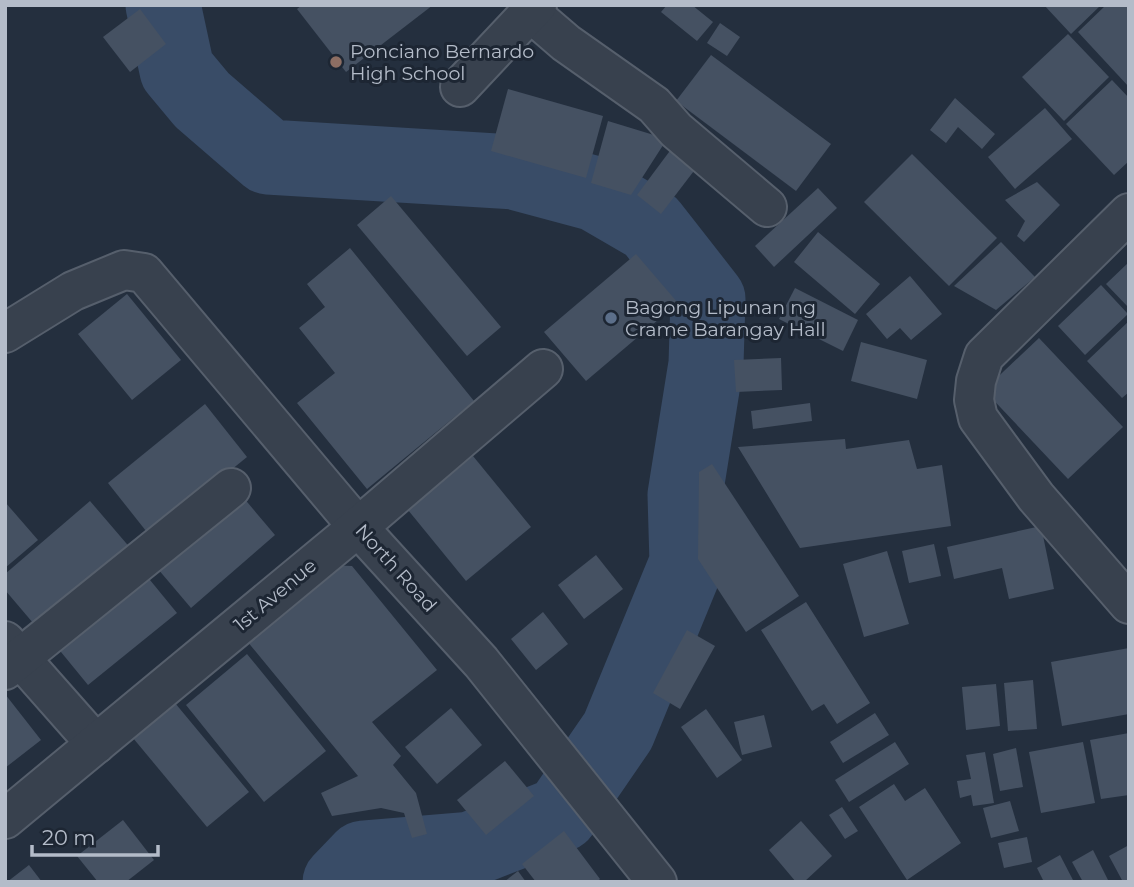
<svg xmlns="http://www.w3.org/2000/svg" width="1134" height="887" viewBox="0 0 1134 887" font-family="Montserrat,sans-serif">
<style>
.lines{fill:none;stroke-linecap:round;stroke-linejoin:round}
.river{stroke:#394c67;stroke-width:75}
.building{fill:#455162}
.minor-casing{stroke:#565f6c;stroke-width:42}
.minor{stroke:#38414e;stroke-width:38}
.education-dot{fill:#8d6e63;stroke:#1d2633;stroke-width:2.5}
.service-dot{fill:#5c6f8a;stroke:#1d2633;stroke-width:2.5}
.labels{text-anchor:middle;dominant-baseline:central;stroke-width:6;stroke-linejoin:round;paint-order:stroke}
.poi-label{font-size:19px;fill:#b4bcc9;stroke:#1d2633;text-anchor:start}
.street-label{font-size:19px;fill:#b4bcc9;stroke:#1d2633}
</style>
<rect width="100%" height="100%" fill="#242f3e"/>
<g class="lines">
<path class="river" d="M163 5 177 70 202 100 268 157 514 172 596 194 651 226 708 299 706 364 685 495 687 563 618 731 561 814 471 849 363 858 340 882"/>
</g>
<g class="building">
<path d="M302 5H433L346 72 297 9Z"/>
<path d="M667 5H692L713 22 697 41 661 12Z"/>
<path d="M1044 5H1101L1071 34Z"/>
<path d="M1106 5H1129V87L1078 32Z"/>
<path d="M140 9 166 44 130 72 103 37Z"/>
<path d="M720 23 740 37 727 56 707 43Z"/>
<path d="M1068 34 1109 77 1064 121 1022 77Z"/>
<path d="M711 55 831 144 796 191 676 101Z"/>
<path d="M1112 80 1129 98V161L1114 175 1066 124Z"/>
<path d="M508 89 603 116 586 178 491 151Z"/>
<path d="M955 98 995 134 982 149 958 127 946 143 930 130Z"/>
<path d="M1045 108 1072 139 1015 189 988 157Z"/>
<path d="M608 121 667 139 631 195 591 183Z"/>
<path d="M675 144 700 163 661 214 637 195Z"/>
<path d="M912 154 997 238 949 286 864 202Z"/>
<path d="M1037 182 1060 205 1024 242 1017 236 1025 221 1005 200Z"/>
<path d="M818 188 837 208 774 267 755 246Z"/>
<path d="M391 196 501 327 467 356 357 225Z"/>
<path d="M818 232 880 284 855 314 794 262Z"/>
<path d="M1001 242 1035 277 996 310 954 286Z"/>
<path d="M350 248 474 401 367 489 297 403 335 373 299 328 325 307 307 284Z"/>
<path d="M636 254 678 303 586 381 544 332Z"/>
<path d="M1129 262V308L1106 284Z"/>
<path d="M910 276 942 314 911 340 900 328 887 339 866 314Z"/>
<path d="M1101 285 1128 314 1085 355 1058 326Z"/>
<path d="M795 288 858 320 843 351 779 319Z"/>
<path d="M127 294 181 360 132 400 78 334Z"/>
<path d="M1129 321V392L1122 398 1087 361Z"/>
<path d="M1039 338 1123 427 1068 479 984 390Z"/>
<path d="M861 342 927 360 917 399 851 381Z"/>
<path d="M781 358 782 390 736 392 734 360Z"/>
<path d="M810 403 812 421 753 429 751 411Z"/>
<path d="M205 404 247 457 150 536 108 483Z"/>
<path d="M845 439 846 449 909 440 917 469 942 465 951 526 800 548 738 447Z"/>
<path d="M473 456 531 527 466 581 408 510Z"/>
<path d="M712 464 799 596 746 632 698 559 699 472Z"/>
<path d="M237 490 275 535 191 608 152 562Z"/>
<path d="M90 501 132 550 39 630 5 590V574Z"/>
<path d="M5 502 38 540 5 568Z"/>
<path d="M1041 526 1054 589 1009 599 1002 568 954 579 947 547Z"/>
<path d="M934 544 941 576 909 583 902 551Z"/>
<path d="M887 551 909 624 864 637 843 564Z"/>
<path d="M596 555 623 589 584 619 558 585Z"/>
<path d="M326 565 352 566 437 670 372 722 401 756 393 765 416 793 427 834 412 838 404 813 381 808 332 816 321 793 358 776 242 635Z"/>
<path d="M141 569 177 613 88 685 52 641Z"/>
<path d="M806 602 870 703 837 724 824 704 812 711 761 630Z"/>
<path d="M543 612 568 644 536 670 511 639Z"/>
<path d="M687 630 715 646 680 709 653 693Z"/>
<path d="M1129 648V714L1062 726 1051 662Z"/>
<path d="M247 654 326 751 264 802 186 705Z"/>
<path d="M1033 680 1037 729 1008 731 1004 683Z"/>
<path d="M996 684 1000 726 966 730 962 687Z"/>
<path d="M5 694 41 740 5 768Z"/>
<path d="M175 703 249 792 207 827 133 738Z"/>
<path d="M451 708 482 745 437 784 405 747Z"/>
<path d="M706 709 742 760 717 778 681 727Z"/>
<path d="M875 713 889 735 843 763 830 742Z"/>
<path d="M764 715 772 747 742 755 734 722Z"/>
<path d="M1129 733V795L1101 799 1090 740Z"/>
<path d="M895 742 909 764 849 802 835 780Z"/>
<path d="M1083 742 1095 803 1041 813 1029 752Z"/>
<path d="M1016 748 1023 787 1000 791 993 754Z"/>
<path d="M985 752 994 803 973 806 971 795 960 798 957 781 971 779 966 755Z"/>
<path d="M505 761 534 796 486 835 457 800Z"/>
<path d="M894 784 905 801 925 788 961 843 907 880 859 807Z"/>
<path d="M1010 801 1019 831 991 838 983 808Z"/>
<path d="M842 807 858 831 845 839 829 815Z"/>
<path d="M123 820 154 860 126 882H98L77 856Z"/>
<path d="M801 821 832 856 804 882H796L769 850Z"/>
<path d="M564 831 600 879 597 882H536L522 864Z"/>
<path d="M1027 837 1032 862 1004 868 998 843Z"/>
<path d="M1129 845V882H1123L1109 856Z"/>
<path d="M1093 850 1109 882H1083L1072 862Z"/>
<path d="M1060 855 1074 882H1044L1037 868Z"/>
<path d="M29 865 42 882H7Z"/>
<path d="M518 871 526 882H504Z"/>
</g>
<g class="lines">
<g class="minor-casing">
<g id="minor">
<path d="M530 12 566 43 654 105 676 130 767 207"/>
<path d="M460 87 537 5"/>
<path d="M1129 213 984 356 976 381 974 400 978 418 1036 497 1129 604"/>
<path d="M5 333 73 291 124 270 144 273 358 527 481 662 657 882"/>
<path d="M5 641 96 744"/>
<path d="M5 670 231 488"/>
<path d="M5 819 358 527 543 369"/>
</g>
</g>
<use href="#minor" class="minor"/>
</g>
<circle class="education-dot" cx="336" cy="62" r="7"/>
<circle class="service-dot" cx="611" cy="318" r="7"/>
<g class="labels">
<g class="poi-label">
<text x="350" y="51">Ponciano Bernardo<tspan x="350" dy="22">High School</tspan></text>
<text x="625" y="307">Bagong Lipunan ng<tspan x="625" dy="22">Crame Barangay Hall</tspan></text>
</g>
<g class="street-label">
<text transform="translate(396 568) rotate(48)">North Road</text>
<text transform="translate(275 595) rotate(-40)">1st Avenue</text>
</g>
</g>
<rect width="1134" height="887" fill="none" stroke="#b4bcc9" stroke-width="14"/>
<path d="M32 845v10h126v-10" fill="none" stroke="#b4bcc9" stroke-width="3.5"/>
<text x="42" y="845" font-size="21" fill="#b4bcc9" stroke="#1d2633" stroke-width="5" paint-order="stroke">20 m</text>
</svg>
